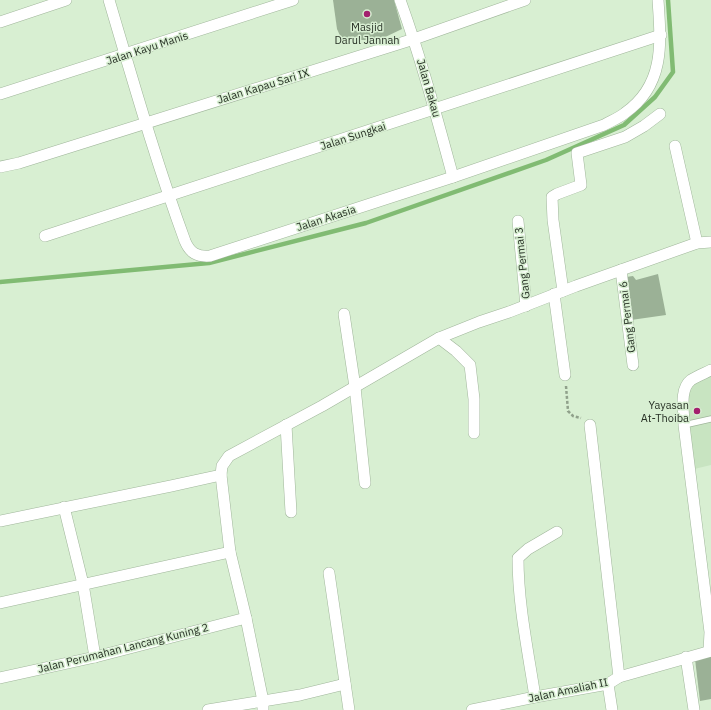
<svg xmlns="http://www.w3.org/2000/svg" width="711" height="710" viewBox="0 0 711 710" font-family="'IBM Plex Sans',sans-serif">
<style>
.built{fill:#c8e4c1}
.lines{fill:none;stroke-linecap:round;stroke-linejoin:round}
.stream{stroke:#81bb73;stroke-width:4.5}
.building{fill:#9bb196}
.lane-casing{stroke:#a0b69b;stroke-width:7}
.street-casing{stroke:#a0b69b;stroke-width:12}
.path{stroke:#90a18b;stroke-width:2.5;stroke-dasharray:3 2;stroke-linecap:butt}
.lane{stroke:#fff;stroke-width:5.5}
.street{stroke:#fff;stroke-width:11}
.poi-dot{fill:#a3206e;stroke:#d8efd2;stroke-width:1.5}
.labels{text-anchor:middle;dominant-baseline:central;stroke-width:3;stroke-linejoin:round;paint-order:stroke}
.poi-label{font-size:11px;fill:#273025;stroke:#d8efd2}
.street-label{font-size:11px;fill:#273025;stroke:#d8efd2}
</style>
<rect width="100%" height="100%" fill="#d8efd2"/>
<path class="built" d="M711 370V465L690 470 687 384Z"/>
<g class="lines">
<path class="stream" d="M0 282 209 263 366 223 546 160 624 125 655 97 673 72 668 0"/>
</g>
<g class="building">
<path d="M333 0H394L402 29 379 40H342L337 29Z"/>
<path d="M658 274 666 315 631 320 626 277 633 276 636 280Z"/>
<path d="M711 656V699L700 701 695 659Z"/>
</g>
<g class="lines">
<g class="lane-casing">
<path id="lane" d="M684 425 711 419"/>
</g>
<g class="street-casing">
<g id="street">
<path d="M109 0C133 81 156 162 185 241 190 253 197 257 210 256L453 177 604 125C611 121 619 118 625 113 665 85 661 43 658 0"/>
<path d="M400 0C421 58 437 118 453 177"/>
<path d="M0 22 66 0"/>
<path d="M0 94 293 0"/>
<path d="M675 146 697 243"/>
<path d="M0 167 19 163 414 39 525 0"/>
<path d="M518 221 526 306"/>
<path d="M45 236 661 35"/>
<path d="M621 270 633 365"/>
<path d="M563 291 553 220 552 197 557 194 581 185 577 153 625 137 644 126 660 114"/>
<path d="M554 294 565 375"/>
<path d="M344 314 355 387 365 483"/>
<path d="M439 338 456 351 470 365 474 399V433"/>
<path d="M286 425 291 512"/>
<path d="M590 425 619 677"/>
<path d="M64 507 83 584 95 657"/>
<path d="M0 521 171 486 221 475"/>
<path d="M329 573 349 710"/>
<path d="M0 603 230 552"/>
<path d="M709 651 710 632 684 425C684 412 679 389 691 380 697 376 705 373 711 370"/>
<path d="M686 657 694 710"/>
<path d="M0 678 95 657 246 618"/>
<path d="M608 684 612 710"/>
<path d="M535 697C528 651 518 604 518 558L528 549 557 532"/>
<path d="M208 710 300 695 345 684"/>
<path d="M263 710V701L246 618 230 552 221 475 222 466 229 456 322 406 439 338 479 322 509 312 576 286 697 243 711 242"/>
<path d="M472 710 535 697 608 684 619 677 711 651"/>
</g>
</g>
<path class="path" d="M566 386 568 411 573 416 581 418"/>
<use href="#lane" class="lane"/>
<use href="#street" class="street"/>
</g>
<g class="poi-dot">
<circle cx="367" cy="14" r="4"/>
<circle cx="697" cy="411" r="4"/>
</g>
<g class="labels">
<g class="poi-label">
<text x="367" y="27">Masjid<tspan x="367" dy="13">Darul Jannah</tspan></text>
<text x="689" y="405" text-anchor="end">Yayasan<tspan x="689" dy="13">At-Thoiba</tspan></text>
</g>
<g class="street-label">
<text transform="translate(147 48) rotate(-18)">Jalan Kayu Manis</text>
<text transform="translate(263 86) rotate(-17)">Jalan Kapau Sari IX</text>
<text transform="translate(429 88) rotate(74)">Jalan Bakau</text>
<text transform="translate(353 136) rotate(-18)">Jalan Sungkai</text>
<text transform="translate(326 218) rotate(-18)">Jalan Akasia</text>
<text transform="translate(522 263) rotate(-96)">Gang Permai 3</text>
<text transform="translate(627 317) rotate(-97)">Gang Permai 6</text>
<text transform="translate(123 648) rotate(-14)">Jalan Perumahan Lancang Kuning 2</text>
<text transform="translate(568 690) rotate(-12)">Jalan Amaliah II</text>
</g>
</g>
</svg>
